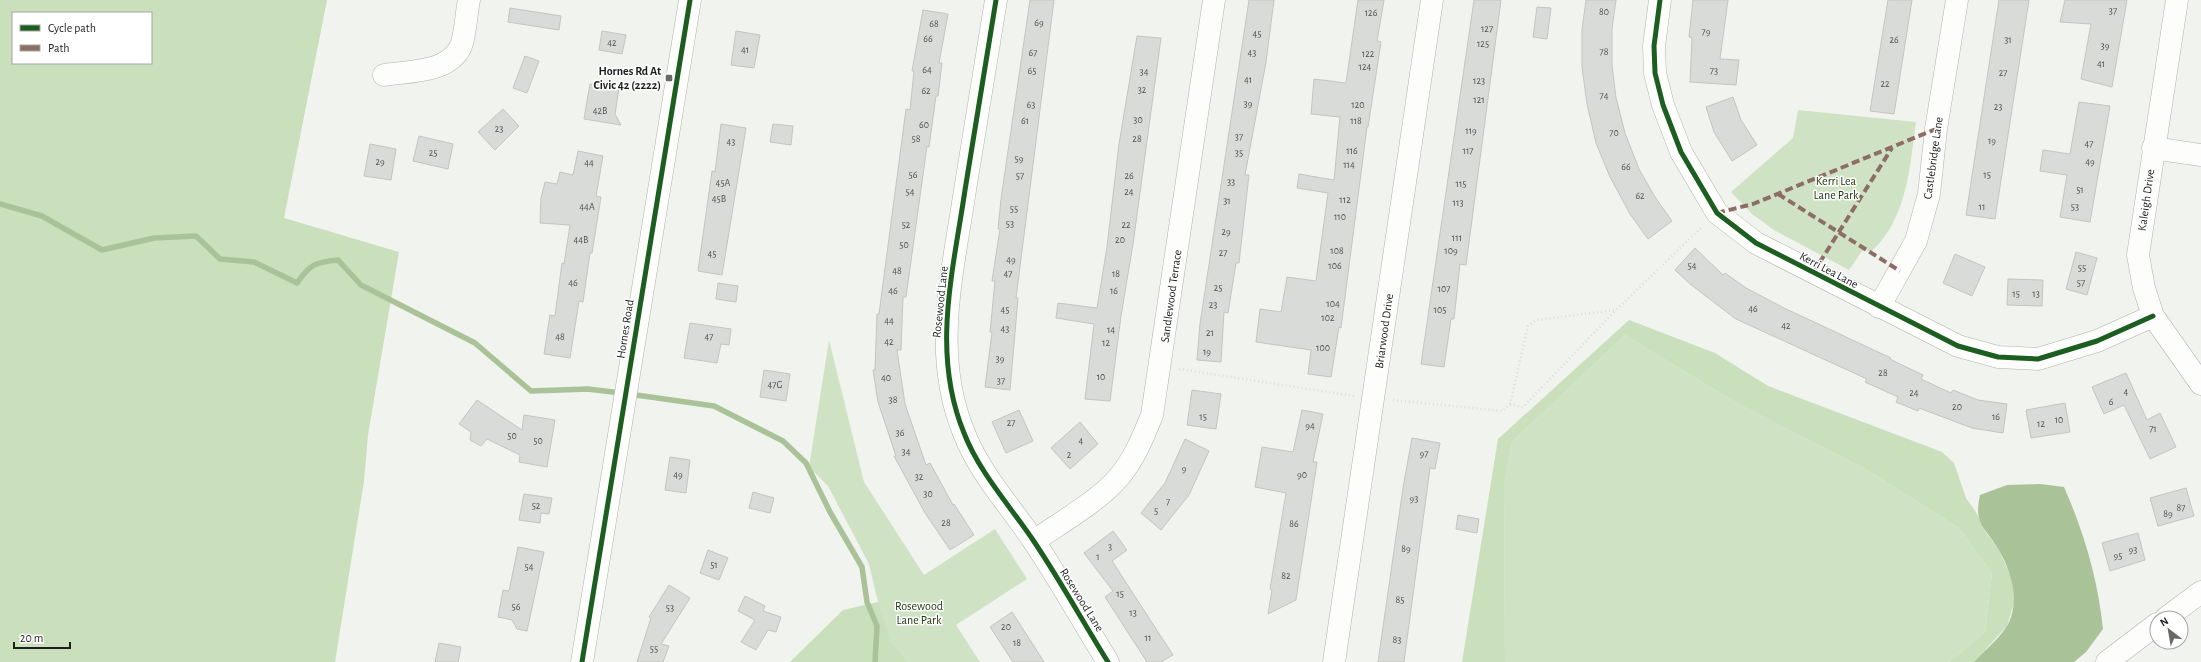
<svg xmlns="http://www.w3.org/2000/svg" width="2201" height="662" viewBox="0 0 2201 662" font-family="'Alegreya Sans',sans-serif">
<style>
.green{fill:#d0e2c4}
.forest{fill:#cadfbc;fill-rule:evenodd}
.water{fill:#a9c298}
.lines{fill:none;stroke-linecap:round;stroke-linejoin:round}
.stream{stroke:#a9c298;stroke-width:5.5}
.building{fill:#d9dbd8;stroke:#c3c5c1}
.minor-casing{stroke:#b0b2af;stroke-width:23}
.path{stroke:#dcdedc;stroke-width:2.5;stroke-dasharray:1 3;stroke-linecap:butt}
.minor{stroke:#fdfdfc;stroke-width:22}
.quiet{stroke:#8d6e63;stroke-width:4;stroke-dasharray:8 4;stroke-linecap:butt}
.cycleway-casing{stroke:#fff;stroke-width:8}
.cycleway{stroke:#1b5e20;stroke-width:5}
.poi-dot{fill:#676966;stroke:#fff;stroke-width:1.5}
.labels{text-anchor:middle;dominant-baseline:central;stroke-width:3;stroke-linejoin:round;paint-order:stroke}
.number-label{font-size:10px;fill:#4e504d}
.poi-label{font-size:12px;font-weight:bold;fill:#1d1f1c;stroke:#fff;text-anchor:end}
.street-label{font-size:12px;fill:#1d1f1c;stroke:#fff}
.park-label{font-size:12px;fill:#1b3107;stroke:#fff}
</style>
<rect width="100%" height="100%" fill="#f0f3ee"/>
<g class="green">
<path d="M1798 110 1916 122C1910 166 1907 219 1872 251H1862L1849 270 1774 230 1752 214 1731 192 1793 138Z"/>
<path d="M1625 335 1735 402 1867 470 1959 528 1992 573 1985 632 1949 662H1505L1504 484 1512 442Z"/>
<path d="M829 340 864 482 924 575 995 529 1027 579 956 625 980 662H881L878 602 869 564 828 486 809 467Z"/>
</g>
<g class="forest">
<path d="M0 0H327L284 218 399 252 368 435 364 481 335 662H0ZM13 13H151V63H13Z"/>
<path d="M1629 320 1715 353 1768 386 1942 452 1954 463 1966 498 1976 512 1986 533 1998 548 2012 579 2014 603 2007 626 1974 662H1949L1985 632 1992 573 1959 528 1867 470 1735 402 1625 335 1512 442 1504 484 1505 662H1462L1498 439Z"/>
<path d="M878 602 890 641 907 662H790L843 610Z"/>
</g>
<path class="water" d="M2040 484 2064 487C2084 532 2098 580 2103 629L2086 652 2074 662H1974C1984 651 1999 639 2007 626 2021 602 2011 569 1997 547 1983 525 1974 523 1980 495L2007 485Z"/>
<g class="lines">
<g class="stream">
<path d="M0 204 42 216 102 250 154 238 196 236 220 259 254 262 297 283C310 264 316 262 338 260L361 285 475 343 531 391 588 389 621 393"/>
<path d="M629 394 714 406 783 441 806 463 830 512 862 567 867 602 877 626 875 662"/>
</g>
</g>
<g class="building">
<path d="M1030 0H1054L1016 298H1018L1010 390 985 387 992 332H990L995 281H992L1000 229H998L1001 199Z"/>
<path d="M1249 0H1274L1266 62 1245 175H1249L1239 263H1236L1228 313 1224 312 1221 362 1197 360 1200 324Z"/>
<path d="M1358 0H1384L1377 41 1381 42 1368 127H1367L1341 328 1339 327 1331 377 1308 374 1311 350 1256 342 1260 309 1281 312 1287 277 1316 281 1328 193 1297 188 1299 174 1334 180 1340 117 1311 114 1314 79 1346 83Z"/>
<path d="M1474 0H1501L1466 265 1460 264 1454 319H1451L1444 367 1421 364Z"/>
<path d="M1586 0H1616L1612 29V65L1616 98 1625 133 1639 169 1655 197 1672 221 1648 239 1630 214 1610 177 1596 143 1587 104 1582 67V30Z"/>
<path d="M1693 0H1728L1720 59 1739 60 1736 85 1690 82 1692 38 1689 37Z"/>
<path d="M1888 0H1912L1894 114 1870 111Z"/>
<path d="M1999 0H2029L1995 219 1966 215Z"/>
<path d="M2065 0H2127L2112 87 2081 79 2091 24 2060 22Z"/>
<path d="M1537 7 1551 8 1547 39 1533 37Z"/>
<path d="M510 8 561 16 559 30 508 22Z"/>
<path d="M923 10 948 14 939 63H942L938 96H936L929 147 927 146 906 297H903L901 350H897L905 404 926 465 930 463 953 505 954 504 974 535 950 550 925 513 894 456H896L878 402 873 370H875L877 314H879L906 109 910 110 914 71H912Z"/>
<path d="M602 31 626 35 622 54 599 50Z"/>
<path d="M736 31 760 35 754 68 731 65Z"/>
<path d="M1137 36 1161 38 1133 244 1121 316 1110 401 1085 399 1094 324 1056 318 1058 303 1097 308 1107 247 1119 144Z"/>
<path d="M525 56 539 61 527 93 513 88Z"/>
<path d="M590 84 619 88 615 114 621 125 584 119Z"/>
<path d="M1733 97 1741 120 1757 145 1732 161 1714 132 1706 107Z"/>
<path d="M2079 102 2110 106 2090 222 2060 217 2067 175 2040 171 2043 150 2070 154Z"/>
<path d="M503 109 519 126 495 150 478 132Z"/>
<path d="M721 124 746 128 722 275 698 271 712 171 715 172Z"/>
<path d="M773 124 793 126 791 145 770 142Z"/>
<path d="M419 136 453 144 448 169 413 161Z"/>
<path d="M370 144 396 149 391 180 364 176Z"/>
<path d="M578 151 603 156 596 196 601 197 592 253H590L583 302 579 301 570 358 544 354 550 315 555 316 562 263 564 264 570 225 540 223 541 198 545 182 557 184 560 172 573 175Z"/>
<path d="M1695 248 1723 275 1725 273 1746 288 1784 308 1891 358 1890 359 1900 364 1923 375 1921 379 1951 393 1953 390 1978 400 2007 404 2003 433 1972 428 1919 408 1918 411 1896 402 1898 397 1865 382 1867 379 1736 319 1690 284 1675 270Z"/>
<path d="M2076 252 2097 258 2087 295 2066 289Z"/>
<path d="M1955 254 1985 267 1972 296 1943 283Z"/>
<path d="M2008 279 2043 280 2042 306 2007 305Z"/>
<path d="M718 283 738 286 736 302 716 299Z"/>
<path d="M690 323 731 329 729 345 721 344 717 363 684 358Z"/>
<path d="M764 370 790 374 786 401 760 397Z"/>
<path d="M2126 373 2147 420 2160 413 2176 447 2150 459 2124 405 2104 414 2092 387Z"/>
<path d="M1192 390 1221 394 1216 429 1187 425Z"/>
<path d="M477 400 522 430 524 415 555 420 547 467 519 462 520 455 487 439 481 446 470 440 471 432 459 424Z"/>
<path d="M2065 403 2070 432 2031 438 2026 410Z"/>
<path d="M1019 410 1033 441 1006 453 992 422Z"/>
<path d="M1302 410 1323 414 1313 462H1317L1297 593 1296 600 1268 614 1272 590 1270 589 1286 493 1255 487 1262 447 1293 452Z"/>
<path d="M1080 422 1098 444 1070 469 1051 448Z"/>
<path d="M1412 438 1440 443 1435 469 1430 468 1404 662H1378L1403 488Z"/>
<path d="M1185 439 1209 451 1189 495 1161 530 1141 513 1165 483Z"/>
<path d="M670 457 690 460 686 493 665 490Z"/>
<path d="M2186 488 2194 516 2158 526 2150 498Z"/>
<path d="M753 492 774 498 770 513 749 508Z"/>
<path d="M524 494 552 498 549 514 541 513 540 523 519 520Z"/>
<path d="M1458 515 1479 519 1477 533 1456 529Z"/>
<path d="M1113 531 1127 550 1112 561 1173 655 1161 662H1147L1105 597 1113 591 1084 553Z"/>
<path d="M2138 533 2145 560 2110 571 2102 543Z"/>
<path d="M518 547 544 552 527 631 517 629 512 620 498 617 503 590 509 591Z"/>
<path d="M708 550 728 558 719 580 700 573Z"/>
<path d="M669 585 690 598 661 644 669 646 663 662H637L651 618 649 617Z"/>
<path d="M745 596 765 606 763 611 781 617 776 632 768 630 756 650 741 642 755 620 738 611Z"/>
<path d="M1012 612 1034 646 1044 662H1013L990 627Z"/>
<path d="M439 643 461 647 458 662H435Z"/>
</g>
<g class="lines">
<g class="minor-casing">
<g id="minor">
<path d="M996 0C986 63 975 127 965 190 953 272 931 353 964 433 979 472 1010 506 1033 540 1060 580 1083 622 1108 662"/>
<path d="M1660 0 1654 46 1655 73 1663 105 1681 152 1717 213 1756 243 1958 346 1998 357 2038 359 2097 341 2153 316"/>
<path d="M2177 0 2138 255 2144 288 2153 316 2201 384"/>
<path d="M384 75C409 71 449 73 461 46 466 32 466 14 469 0"/>
<path d="M2153 148 2201 155"/>
<path d="M1879 307 1916 241 1929 194 1936 129 1957 0"/>
<path d="M1034 541C1060 523 1100 500 1119 477 1135 458 1143 437 1152 415L1214 0"/>
<path d="M2166 618 2201 592"/>
<path d="M582 662 690 0"/>
<path d="M1334 662 1432 0"/>
<path d="M2107 662 2157 624"/>
</g>
</g>
<g class="path">
<path d="M1179 369 1354 396"/>
<path d="M1393 400 1503 411 1510 404 1528 326 1536 320 1616 310 1702 227"/>
<path d="M1510 404 1523 407 1616 310"/>
</g>
<use href="#minor" class="minor"/>
<g class="quiet">
<path d="M1778 194 1900 271"/>
<path d="M1717 213 1753 204 1936 129"/>
<path d="M1813 273 1892 148"/>
</g>
<g class="cycleway-casing">
<g id="cycleway">
<path d="M996 0C986 63 975 127 965 190 953 272 931 353 964 433 979 472 1010 506 1033 540 1060 580 1083 622 1108 662"/>
<path d="M1660 0 1654 46 1655 73 1663 105 1681 152 1717 213 1756 243 1958 346 1998 357 2038 359 2097 341 2153 316"/>
<path d="M582 662 690 0"/>
</g>
</g>
<use href="#cycleway" class="cycleway"/>
</g>
<rect class="poi-dot" x="665" y="74" width="8" height="8" rx="2"/>
<g class="labels">
<g class="number-label">
<text x="2113" y="11">37</text>
<text x="1604" y="12">80</text>
<text x="1371" y="13">126</text>
<text x="1039" y="23">69</text>
<text x="934" y="24">68</text>
<text x="1487" y="29">127</text>
<text x="1706" y="32">79</text>
<text x="1257" y="34">45</text>
<text x="928" y="39">66</text>
<text x="1894" y="40">26</text>
<text x="2008" y="40">31</text>
<text x="612" y="43">42</text>
<text x="1483" y="44">125</text>
<text x="2105" y="46">39</text>
<text x="745" y="50">41</text>
<text x="1604" y="52">78</text>
<text x="1033" y="53">67</text>
<text x="1252" y="53">43</text>
<text x="1368" y="54">122</text>
<text x="2101" y="64">41</text>
<text x="1365" y="67">124</text>
<text x="927" y="70">64</text>
<text x="1032" y="71">65</text>
<text x="1714" y="71">73</text>
<text x="1144" y="72">34</text>
<text x="2003" y="73">27</text>
<text x="1248" y="80">41</text>
<text x="1479" y="81">123</text>
<text x="1885" y="84">22</text>
<text x="1142" y="90">32</text>
<text x="926" y="91">62</text>
<text x="1604" y="96">74</text>
<text x="1479" y="100">121</text>
<text x="1248" y="104">39</text>
<text x="1031" y="105">63</text>
<text x="1358" y="105">120</text>
<text x="1998" y="107">23</text>
<text x="600" y="111">42B</text>
<text x="1138" y="120">30</text>
<text x="1025" y="121">61</text>
<text x="1356" y="121">118</text>
<text x="924" y="125">60</text>
<text x="499" y="129">23</text>
<text x="1471" y="131">119</text>
<text x="1614" y="133">70</text>
<text x="1239" y="137">37</text>
<text x="916" y="139">58</text>
<text x="1137" y="139">28</text>
<text x="1992" y="141">19</text>
<text x="731" y="142">43</text>
<text x="2089" y="144">47</text>
<text x="1352" y="151">116</text>
<text x="1468" y="151">117</text>
<text x="433" y="153">25</text>
<text x="1239" y="153">35</text>
<text x="1019" y="159">59</text>
<text x="380" y="162">29</text>
<text x="2090" y="162">49</text>
<text x="589" y="163">44</text>
<text x="1349" y="165">114</text>
<text x="1626" y="167">66</text>
<text x="913" y="175">56</text>
<text x="1987" y="175">15</text>
<text x="1020" y="176">57</text>
<text x="1129" y="176">26</text>
<text x="1231" y="182">33</text>
<text x="723" y="183">45A</text>
<text x="1461" y="184">115</text>
<text x="2080" y="190">51</text>
<text x="910" y="192">54</text>
<text x="1129" y="192">24</text>
<text x="1640" y="196">62</text>
<text x="719" y="199">45B</text>
<text x="1345" y="200">112</text>
<text x="1227" y="201">31</text>
<text x="1458" y="203">113</text>
<text x="587" y="207">44A</text>
<text x="1982" y="207">11</text>
<text x="2075" y="207">53</text>
<text x="1014" y="209">55</text>
<text x="1340" y="217">110</text>
<text x="1010" y="224">53</text>
<text x="906" y="225">52</text>
<text x="1126" y="225">22</text>
<text x="1226" y="232">29</text>
<text x="1457" y="238">111</text>
<text x="581" y="240">44B</text>
<text x="1120" y="240">20</text>
<text x="904" y="245">50</text>
<text x="1337" y="251">108</text>
<text x="1451" y="251">109</text>
<text x="1223" y="253">27</text>
<text x="712" y="254">45</text>
<text x="1011" y="260">49</text>
<text x="1335" y="266">106</text>
<text x="1692" y="266">54</text>
<text x="2082" y="268">55</text>
<text x="897" y="271">48</text>
<text x="1008" y="274">47</text>
<text x="1116" y="274">18</text>
<text x="573" y="283">46</text>
<text x="2081" y="283">57</text>
<text x="1218" y="288">25</text>
<text x="1444" y="289">107</text>
<text x="893" y="291">46</text>
<text x="1114" y="291">16</text>
<text x="2016" y="294">15</text>
<text x="2036" y="294">13</text>
<text x="1333" y="304">104</text>
<text x="1213" y="305">23</text>
<text x="1753" y="309">46</text>
<text x="1005" y="310">45</text>
<text x="1440" y="310">105</text>
<text x="1328" y="318">102</text>
<text x="889" y="321">44</text>
<text x="1786" y="326">42</text>
<text x="1005" y="329">43</text>
<text x="1111" y="330">14</text>
<text x="1210" y="333">21</text>
<text x="560" y="337">48</text>
<text x="709" y="337">47</text>
<text x="889" y="342">42</text>
<text x="1106" y="343">12</text>
<text x="1323" y="348">100</text>
<text x="1207" y="352">19</text>
<text x="1000" y="359">39</text>
<text x="1883" y="373">28</text>
<text x="1101" y="377">10</text>
<text x="886" y="378">40</text>
<text x="1001" y="381">37</text>
<text x="775" y="385">47G</text>
<text x="2126" y="392">4</text>
<text x="1914" y="393">24</text>
<text x="893" y="400">38</text>
<text x="2111" y="402">6</text>
<text x="1957" y="407">20</text>
<text x="1203" y="417">15</text>
<text x="1996" y="417">16</text>
<text x="2059" y="420">10</text>
<text x="1011" y="423">27</text>
<text x="2041" y="424">12</text>
<text x="1310" y="426">94</text>
<text x="2153" y="429">71</text>
<text x="900" y="433">36</text>
<text x="512" y="436">50</text>
<text x="538" y="441">50</text>
<text x="1081" y="441">4</text>
<text x="906" y="452">34</text>
<text x="1424" y="454">97</text>
<text x="1069" y="455">2</text>
<text x="1184" y="469">9</text>
<text x="678" y="475">49</text>
<text x="1302" y="475">90</text>
<text x="919" y="477">32</text>
<text x="928" y="494">30</text>
<text x="1414" y="499">93</text>
<text x="1168" y="502">7</text>
<text x="536" y="506">52</text>
<text x="2181" y="508">87</text>
<text x="1156" y="511">5</text>
<text x="2168" y="514">89</text>
<text x="946" y="523">28</text>
<text x="1294" y="524">86</text>
<text x="1110" y="547">3</text>
<text x="1406" y="549">89</text>
<text x="2133" y="550">93</text>
<text x="2118" y="556">95</text>
<text x="1098" y="557">1</text>
<text x="714" y="565">51</text>
<text x="529" y="567">54</text>
<text x="1286" y="576">82</text>
<text x="1120" y="594">15</text>
<text x="1400" y="600">85</text>
<text x="516" y="607">56</text>
<text x="670" y="608">53</text>
<text x="1133" y="613">13</text>
<text x="1006" y="627">20</text>
<text x="1148" y="638">11</text>
<text x="1397" y="640">83</text>
<text x="1017" y="643">18</text>
<text x="654" y="649">55</text>
</g>
<g class="poi-label">
<text x="661" y="71">Hornes Rd At<tspan x="661" dy="14">Civic 42 (2222)</tspan></text>
</g>
<g class="street-label">
<text transform="translate(1933 158) rotate(-82)">Castlebridge Lane</text>
<text transform="translate(2146 200) rotate(-82)">Kaleigh Drive</text>
<text transform="translate(1829 270) rotate(28)">Kerri Lea Lane</text>
<text transform="translate(1171 296) rotate(-82)">Sandlewood Terrace</text>
<text transform="translate(940 302) rotate(-84)">Rosewood Lane</text>
<text transform="translate(625 329) rotate(-81)">Hornes Road</text>
<text transform="translate(1384 331) rotate(-82)">Briarwood Drive</text>
<text transform="translate(1082 600) rotate(58)">Rosewood Lane</text>
</g>
<g class="park-label">
<text x="1836" y="181">Kerri Lea<tspan x="1836" dy="14">Lane Park</tspan></text>
<text x="919" y="606">Rosewood<tspan x="919" dy="14">Lane Park</tspan></text>
</g>
</g>
<rect x="12" y="12" width="140" height="52" fill="#ffffff" stroke="#a5a5a4"/>
<rect x="20" y="25" width="20" height="6" fill="#1b5e20" stroke="#a5a5a4"/>
<text x="48" y="32" font-size="12" fill="#1d1f1c">Cycle path</text>
<rect x="20" y="45" width="20" height="6" fill="#8d6e63" stroke="#a5a5a4"/>
<text x="48" y="52" font-size="12" fill="#1d1f1c">Path</text>
<g transform="translate(2169 630) rotate(329)"><circle r="19" fill="#ffffff" stroke="#a5a5a4"/>
<path d="M0-3L7 15L0 10L-7 15Z" fill="#676966"/>
<text y="-6" font-size="11" font-weight="bold" text-anchor="middle" fill="#1d1f1c">N</text>
</g>
<path d="M14 642v6h56v-6" fill="none" stroke="#1d1f1c" stroke-width="2"/>
<text x="20" y="642" font-size="12" fill="#1d1f1c" stroke="#ffffff" stroke-width="3" paint-order="stroke">20 m</text>
</svg>
